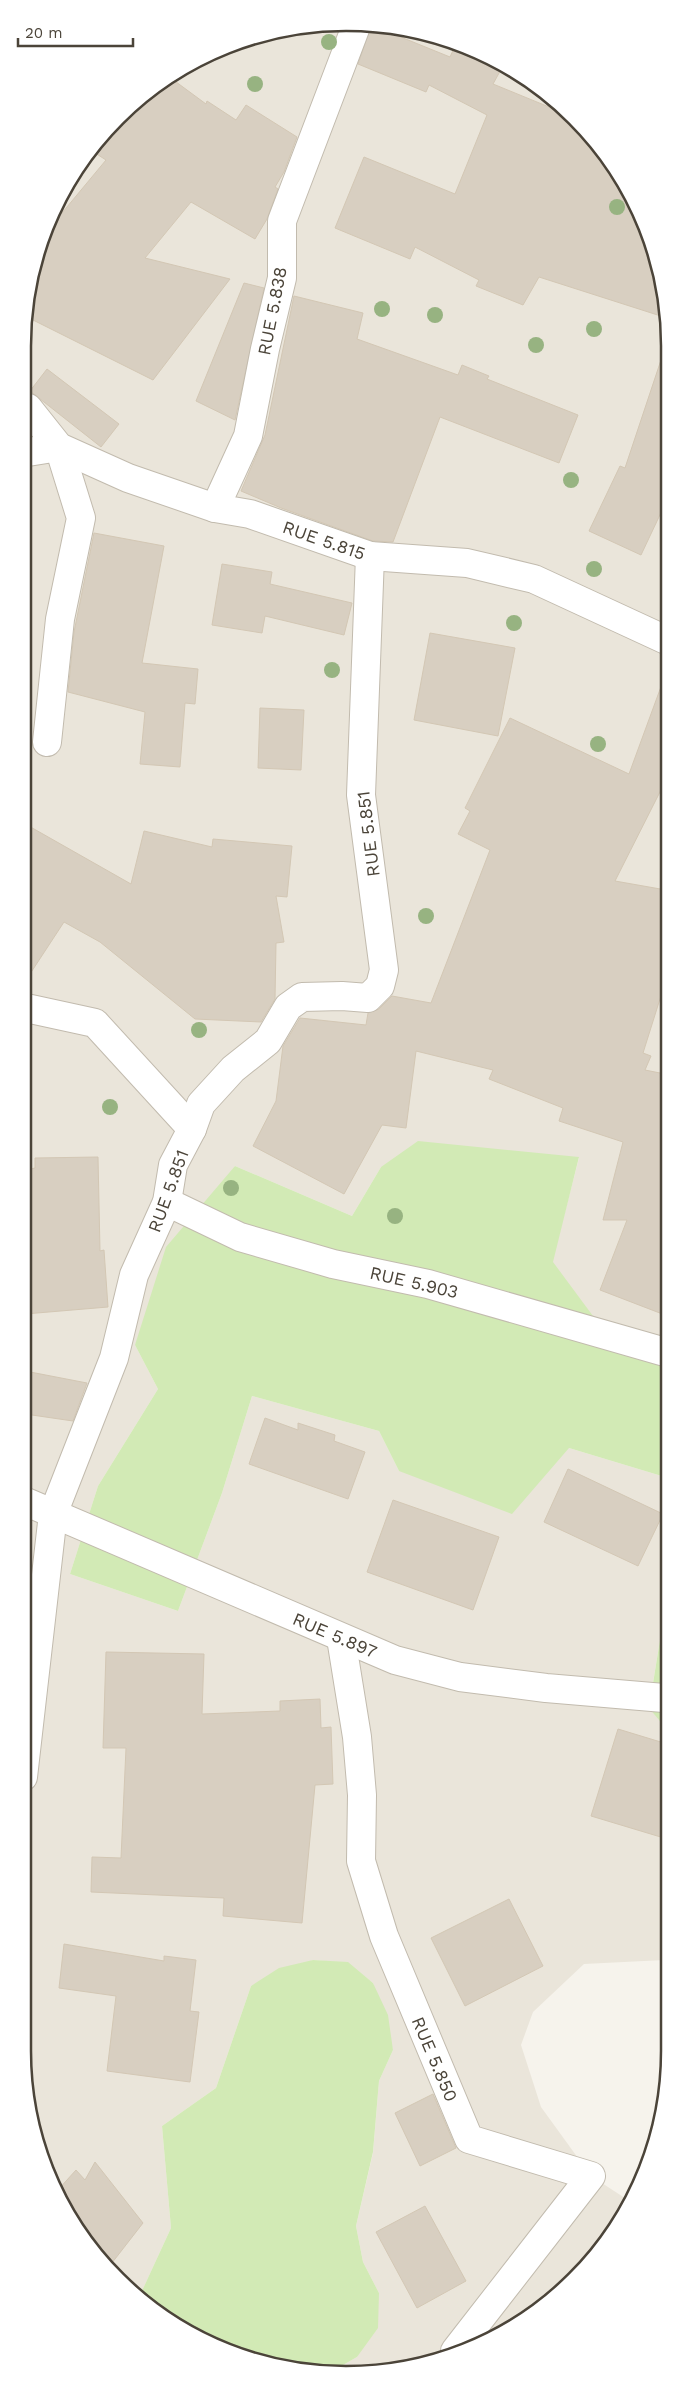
<svg xmlns="http://www.w3.org/2000/svg" width="692" height="2397" viewBox="0 0 692 2397" font-family="'Work Sans',sans-serif">
<style>
.residential{fill:#eae5da}
.green{fill:#d2eab5}
.building{fill:#d8cfc1;stroke:#d3c7b4}
.lines{fill:none;stroke-linecap:round;stroke-linejoin:round}
.street-casing{stroke:#c2bbae;stroke-width:30}
.street{stroke:#fff;stroke-width:28}
.tree{fill:#97b381}
.labels{text-anchor:middle;dominant-baseline:central;stroke-width:4;stroke-linejoin:round;paint-order:stroke}
.street-label{font-size:18px;fill:#4b4439;stroke:#fff}
.rim{fill:none;stroke:#4b4439;stroke-width:2.5}
</style>
<rect width="100%" height="100%" fill="#f6f3ec"/>
<path class="residential" d="M283 29H409L507 66 575 117 636 203 667 304 665 1358 613 1344 552 1262 579 1158 381 1167 352 1216 235 1166 135 1345 158 1389 98 1486 70 1574 178 1611 222 1493 252 1396 379 1431 399 1471 569 1448 665 1477 664 1615 649 1707 664 1726V1960L584 1964 533 2012 521 2045 541 2107 591 2176 628 2200 615 2230 543 2308 430 2363 329 2373 357 2357 379 2293 363 2262 356 2226 373 2153 379 2081 393 2050 373 1983 348 1963 313 1960 251 1986 216 2088 162 2126 171 2228 141 2293 103 2265 47 2175 23 2051 29 283 77 167 166 77Z"/>
<g class="green">
<path d="M418 1141 579 1157 553 1262 613 1343 665 1358V1477L569 1448 512 1514 399 1471 379 1431 252 1396 222 1493 178 1611 70 1574 98 1486 158 1389 135 1345 166 1247 235 1166 352 1216 381 1167Z"/>
<path d="M664 1615V1726L649 1708Z"/>
<path d="M313 1960 348 1962 373 1983 388 2015 393 2050 379 2081 373 2152 356 2226 363 2262 379 2293 378 2328 357 2357 329 2373 325 2374 203 2341 141 2293 171 2228 162 2126 216 2088 251 1986 279 1968Z"/>
</g>
<g class="building">
<path d="M370 29H381L450 57 455 46 504 64 493 84 576 118 636 203 667 304V318L539 277 523 305 476 286 479 280 415 247 410 259 335 228 364 157 455 194 487 115 429 85 426 92 358 64Z"/>
<path d="M168 76 206 104 207 101 236 120 246 105 297 137 284 172 275 187 278 189 267 219 255 239 191 202 145 258 230 279 153 380 29 318V283L52 225 106 160 92 151Z"/>
<path d="M244 283 264 288 235 420 196 401Z"/>
<path d="M294 296 363 313 357 339 458 375 462 365 489 376 487 379 578 415 559 463 440 417 393 542 373 541 281 508 241 491 265 435Z"/>
<path d="M661 360 667 361 666 502 641 555 589 531 620 466 625 468Z"/>
<path d="M47 369 119 424 101 447 30 391Z"/>
<path d="M94 533 164 546 142 663 198 669 195 704 185 703 180 767 140 764 145 712 68 692 74 632Z"/>
<path d="M222 564 272 572 270 584 352 603 344 635 265 616 262 633 212 625Z"/>
<path d="M430 633 515 648 498 736 414 720Z"/>
<path d="M662 684H666V780L615 881 666 890 665 983 643 1053 651 1056 645 1070 665 1074V1315L600 1290 627 1220H603L623 1142 559 1121 563 1108 489 1079 493 1070 416 1051 406 1128 382 1125 344 1194 253 1146 276 1101 283 1046 300 1018 366 1025 368 1013 379 1009 392 996 431 1003 490 850 458 834 470 811 465 808 510 718 629 774Z"/>
<path d="M260 708 304 710 301 770 258 768Z"/>
<path d="M27 825 131 884 144 831 212 847 213 839 292 846 287 897 276 896 284 942 276 943 275 999 261 1022 195 1019 100 942 64 922 26 980Z"/>
<path d="M98 1157 100 1251 104 1250 108 1307 25 1314 26 1170 35 1168V1158Z"/>
<path d="M25 1371 87 1383 73 1421 25 1414Z"/>
<path d="M265 1418 298 1430V1423L335 1435 334 1441 365 1452 348 1499 249 1464Z"/>
<path d="M568 1469 663 1514 638 1566 544 1522Z"/>
<path d="M393 1500 499 1537 473 1610 367 1572Z"/>
<path d="M106 1652 204 1654 202 1714 280 1711V1701L320 1699 321 1728 331 1727 333 1784 315 1785 302 1923 223 1916 224 1898 91 1892 92 1857 121 1858 126 1748H103Z"/>
<path d="M618 1729 664 1743V1838L591 1816Z"/>
<path d="M509 1899 543 1966 465 2006 431 1938Z"/>
<path d="M64 1944 164 1961V1956L196 1960 190 2011 199 2012 190 2082 107 2071 116 1996 59 1988Z"/>
<path d="M433 2094 456 2148 420 2166 395 2113Z"/>
<path d="M95 2162 143 2223 108 2268 103 2265 57 2191 76 2170 85 2180Z"/>
<path d="M425 2206 466 2281 417 2308 376 2232Z"/>
</g>
<g class="lines">
<g class="street-casing">
<g id="street">
<path d="M28 408 59 447 128 478 215 508 250 514 370 556 467 563 534 579 666 640"/>
<path d="M28 452 59 447 81 518 60 619 47 742"/>
<path d="M215 508 248 436 265 349 282 278V221L355 29"/>
<path d="M26 1008 95 1023 192 1129"/>
<path d="M167 1202 240 1237 333 1264 428 1284 665 1352"/>
<path d="M24 1501 395 1660 460 1677 546 1688 664 1698"/>
<path d="M341 1638 357 1737 362 1795 361 1861 384 1936 469 2139 591 2176 455 2351"/>
<path d="M23 1777 53 1514 114 1358 134 1275 167 1202 173 1165 192 1129 201 1104 233 1069 268 1041 288 1007 302 997 342 996 368 998 380 986 384 970 361 795 370 556"/>
</g>
</g>
<use href="#street" class="street"/>
</g>
<g class="tree">
<circle cx="329" cy="42" r="8"/>
<circle cx="255" cy="84" r="8"/>
<circle cx="617" cy="207" r="8"/>
<circle cx="382" cy="309" r="8"/>
<circle cx="435" cy="315" r="8"/>
<circle cx="594" cy="329" r="8"/>
<circle cx="536" cy="345" r="8"/>
<circle cx="571" cy="480" r="8"/>
<circle cx="594" cy="569" r="8"/>
<circle cx="514" cy="623" r="8"/>
<circle cx="332" cy="670" r="8"/>
<circle cx="598" cy="744" r="8"/>
<circle cx="426" cy="916" r="8"/>
<circle cx="199" cy="1030" r="8"/>
<circle cx="110" cy="1107" r="8"/>
<circle cx="231" cy="1188" r="8"/>
<circle cx="395" cy="1216" r="8"/>
</g>
<g class="labels">
<g class="street-label">
<text transform="translate(272 311) rotate(-79)">RUE 5.838</text>
<text transform="translate(324 540) rotate(19)">RUE 5.815</text>
<text transform="translate(368 834) rotate(-97)">RUE 5.851</text>
<text transform="translate(168 1191) rotate(-70)">RUE 5.851</text>
<text transform="translate(414 1282) rotate(13)">RUE 5.903</text>
<text transform="translate(335 1635) rotate(23)">RUE 5.897</text>
<text transform="translate(435 2059) rotate(67)">RUE 5.850</text>
</g>
</g>
<path d="M0 0H692V2397H0ZM346 31H346A315 315 0 0 1 661 346V2051A315 315 0 0 1 346 2366H346A315 315 0 0 1 31 2051V346A315 315 0 0 1 346 31Z" fill="#fff" fill-rule="evenodd"/>
<path class="rim" d="M346 31H346A315 315 0 0 1 661 346V2051A315 315 0 0 1 346 2366H346A315 315 0 0 1 31 2051V346A315 315 0 0 1 346 31Z"/>
<path d="M18 38v8h115v-8" fill="none" stroke="#4b4439" stroke-width="2.5"/>
<text x="25" y="38" font-size="15" fill="#4b4439" stroke="#ffffff" stroke-width="4" paint-order="stroke">20 m</text>
</svg>
